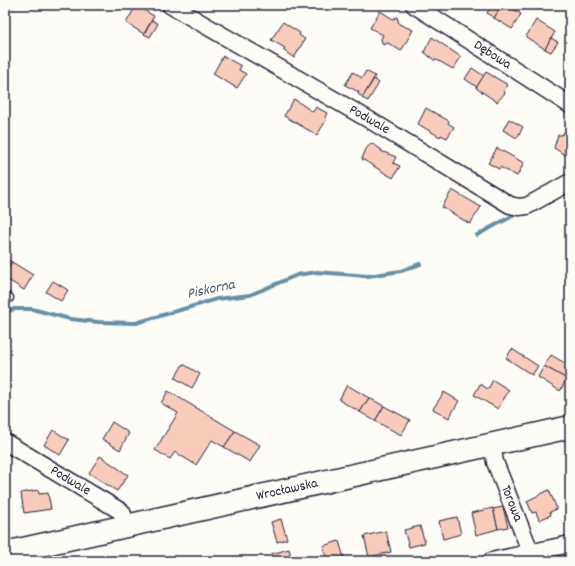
<svg xmlns="http://www.w3.org/2000/svg" width="575" height="566" viewBox="0 0 575 566" font-family="Dekko,sans-serif">
<style>
.lines{fill:none;stroke-linecap:round;stroke-linejoin:round}
.stream{stroke:#6390a7;stroke-width:4}
.building{fill:#f8cbbb;stroke:#22223b}
.lane-casing{stroke:#22223b;stroke-width:11}
.street-casing{stroke:#22223b;stroke-width:19}
.secondary-casing{stroke:#22223b;stroke-width:25}
.lane{stroke:#fdfcf7;stroke-width:8}
.street{stroke:#fdfcf7;stroke-width:16}
.secondary{stroke:#fdfcf7;stroke-width:22}
.labels{text-anchor:middle;dominant-baseline:central;stroke-width:3;stroke-linejoin:round;paint-order:stroke}
.street-label{font-size:14px;fill:#22223b;stroke:#fdfcf7}
.water-label{font-size:15px;font-style:italic;fill:#435971;stroke:#fdfcf7}
</style>
<rect width="100%" height="100%" fill="#fdfcf7"/>
<filter id="ink" filterUnits="userSpaceOnUse"><feTurbulence type="fractalNoise" baseFrequency=".025" numOctaves="2"/><feDisplacementMap in="SourceGraphic" scale="8" xChannelSelector="R" yChannelSelector="G"/><feConvolveMatrix kernelMatrix="1 2 1 2 8 2 1 2 1" color-interpolation-filters="sRGB"/></filter>
<g filter="url(#ink)">
<g class="lines">
<g class="stream">
<path d="M477 235 518 213"/>
<path d="M5 313 14 309H32L70 319 98 322 136 323 217 299 250 295 297 275 317 272 368 276 401 271 420 264"/>
</g>
</g>
<g class="building">
<path d="M339 5H352L348 11Z"/>
<path d="M492 5H502L494 18 487 13Z"/>
<path d="M502 5H506L521 14 512 29 494 18Z"/>
<path d="M136 6 154 16 144 34 126 23Z"/>
<path d="M380 11 393 19 397 17 399 24 413 30 401 51 388 43 383 45 381 39 383 35 370 28Z"/>
<path d="M152 20 158 24 150 37 144 34Z"/>
<path d="M536 20 555 32 545 49 526 37Z"/>
<path d="M283 22 300 33 299 35 305 39 294 58 283 50 285 48 271 40Z"/>
<path d="M432 37 461 57 453 69 437 60H434L424 52Z"/>
<path d="M551 38 558 42 551 52 545 49Z"/>
<path d="M223 56 241 66 239 70 246 74 237 88 213 74Z"/>
<path d="M472 68 484 76 477 87 465 79Z"/>
<path d="M366 71 375 76 363 97 358 94 359 92 345 85 353 72 362 78Z"/>
<path d="M486 72 508 85 504 90 505 93 497 102 476 88Z"/>
<path d="M374 79 379 83 368 101 362 98Z"/>
<path d="M294 99 313 112 316 107 327 113 325 117 327 119 317 135 284 116Z"/>
<path d="M426 108 449 121 448 123 454 127 447 138 441 135 440 137 418 124Z"/>
<path d="M509 119 523 127 517 138 503 130Z"/>
<path d="M570 124V158L554 148 558 135H562Z"/>
<path d="M371 143 382 150 381 151 396 157 393 163 400 166 393 178 362 159 366 149Z"/>
<path d="M497 148 524 163 517 176 500 167 499 169 488 163Z"/>
<path d="M452 190 481 207 470 224 442 207Z"/>
<path d="M5 258 12 262 5 274Z"/>
<path d="M12 262 33 275 24 290 5 278V274Z"/>
<path d="M53 281 68 290 61 301 46 292Z"/>
<path d="M512 349 538 366 532 375 506 358Z"/>
<path d="M551 355 570 366V375L567 379 544 366Z"/>
<path d="M183 364 200 374 192 388 175 378Z"/>
<path d="M544 366 567 379 560 391 538 377Z"/>
<path d="M493 380 509 390 498 409 474 395 480 384 488 389Z"/>
<path d="M347 385 369 398 360 412 339 400Z"/>
<path d="M168 391 235 431 224 447 212 440 196 465 175 452 170 459 155 450 178 413 161 403Z"/>
<path d="M444 392 459 401 449 418 433 409Z"/>
<path d="M369 398 384 406 375 421 360 412Z"/>
<path d="M384 406 410 420 401 435 375 421Z"/>
<path d="M112 422 129 433 120 450 102 439Z"/>
<path d="M53 430 69 440 60 455 44 445Z"/>
<path d="M235 431 260 445 250 462 224 447Z"/>
<path d="M100 456 128 475 117 491 89 473Z"/>
<path d="M570 482V492L566 483Z"/>
<path d="M38 490 39 494 48 493 51 509 24 513 21 493Z"/>
<path d="M549 490 557 509 550 512 551 515 539 520 536 512 532 513 527 501Z"/>
<path d="M503 507 508 527 498 529 493 509Z"/>
<path d="M493 508 498 529 476 535 471 513Z"/>
<path d="M457 517 461 534 443 539 439 521Z"/>
<path d="M281 519 287 539 277 542 271 522Z"/>
<path d="M420 526 425 543 409 547 404 530Z"/>
<path d="M386 531 391 552 369 557 364 536Z"/>
<path d="M339 541 344 558 327 561 323 546Z"/>
<path d="M289 549 292 561H273L271 554Z"/>
</g>
<g class="lines">
<g class="lane-casing">
<path id="lane" d="M5 296 9 298"/>
</g>
<g class="street-casing">
<g id="street">
<path id="s1" d="M170 5 373 122 510 205 519 207 527 206 570 182"/>
<path id="s2" d="M414 5 570 105"/>
<path id="s3" d="M5 442 122 512 127 526"/>
<path id="s4" d="M492 444 495 462 534 561"/>
<path d="M491 561 570 544"/>
</g>
</g>
<g class="secondary-casing">
<g id="secondary">
<path id="s5" d="M5 553 570 427"/>
</g>
</g>
<use href="#lane" class="lane"/>
<use href="#street" class="street"/>
<use href="#secondary" class="secondary"/>
</g>
</g>
<g class="labels">
<g class="street-label">
<text stroke="none"><textPath href="#s2" startOffset="93">Dębowa</textPath></text>
<text stroke="none"><textPath href="#s1" startOffset="230">Podwale</textPath></text>
<text stroke="none"><textPath href="#s3" startOffset="76">Podwale</textPath></text>
<text stroke="none"><textPath href="#s5" startOffset="289">Wrocławska</textPath></text>
<text stroke="none"><textPath href="#s4" startOffset="63">Torowa</textPath></text>
</g>
<g class="water-label">
<text transform="translate(211 290) rotate(-12)">Piskorna</text>
</g>
</g>
<rect width="575" height="566" fill="none" stroke="#fdfcf7" stroke-width="20"/>
<rect x="10" y="10" width="555" height="546" fill="none" stroke="#22223b" stroke-width="1.5" filter="url(#ink)"/>
</svg>
